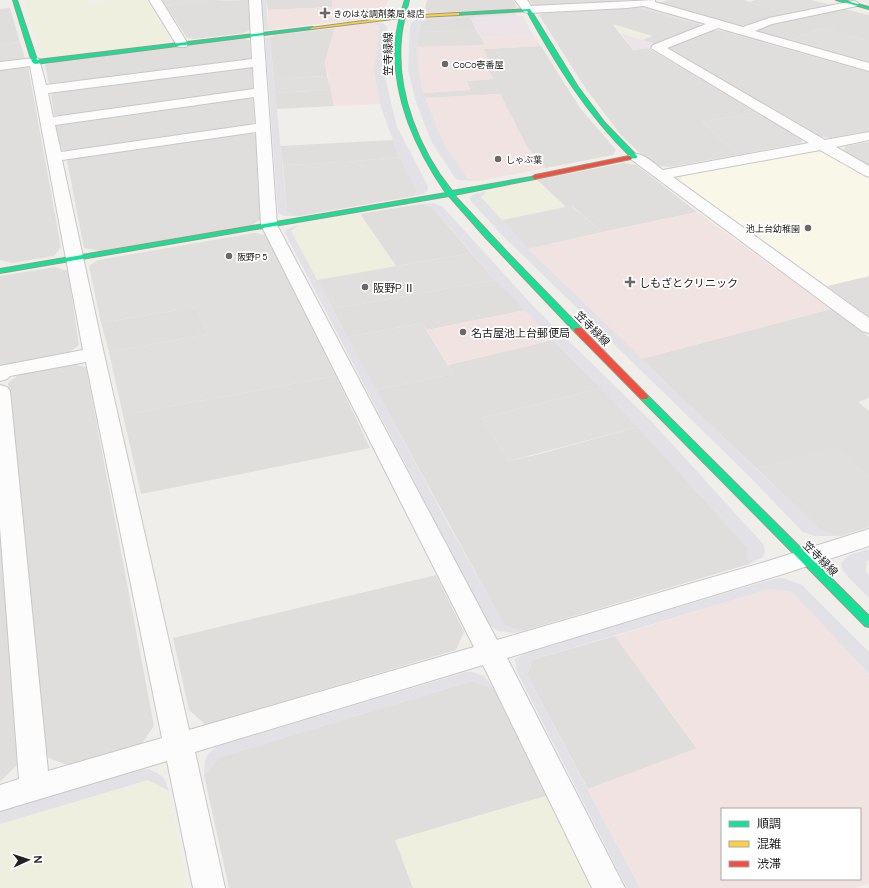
<svg xmlns="http://www.w3.org/2000/svg" width="869" height="888" viewBox="0 0 869 888" font-family="Manrope,'Noto Sans JP',sans-serif">
<style>
.residential{fill:#dfdedc}
.commercial{fill:#f1e3e1;fill-rule:evenodd}
.industrial{fill:#ede4e9}
.education{fill:#f8f7e8}
.farmland{fill:#efefdf}
.parking{fill:#e0dfde}
.plaza{fill:#e2e1e5}
.lines{fill:none;stroke-linecap:round;stroke-linejoin:round}
.street-casing{stroke:#c9c8c7;stroke-width:2}
.fast-casing{stroke:#999a82;stroke-width:2}
.slow-casing{stroke:#999a82;stroke-width:2}
.jam-casing{stroke:#999a82;stroke-width:2}
.street{fill:#fdfcfc;fill-rule:evenodd}
.fast{fill:#16e098;fill-rule:evenodd}
.slow{fill:#ffcf43;fill-rule:evenodd}
.jam{fill:#f24e42;fill-rule:evenodd}
.poi-dot{fill:#6a6968;stroke:#fff;stroke-width:1.5}
.labels{text-anchor:middle;dominant-baseline:central;stroke-width:3.5;stroke-linejoin:round;paint-order:stroke}
.far-poi-label{font-size:9px;fill:#222;stroke:#fff;text-anchor:start}
.street-label{font-size:11px;fill:#222;stroke:#fff}
.poi-label{font-size:11px;fill:#222;stroke:#fff;text-anchor:start}
</style>
<rect width="100%" height="100%" fill="#f0eeeb"/>
<g class="residential">
<path d="M248 0 250 30 244 33 194 39 187 38 166 6 209 1Z"/>
<path d="M266 0H332L333 7 268 10Z"/>
<path d="M427 0H513L517 7 512 9 430 13 424 11Z"/>
<path d="M529 0H626L623 2 539 7 533 6Z"/>
<path d="M668 0H744L788 16 746 29 660 6 659 3Z"/>
<path d="M10 8 20 42 0 44V9Z"/>
<path d="M638 8 699 24 701 27 656 44 642 40 651 36 613 25 633 50 648 48 758 112 702 122 737 155 670 167 655 165 643 156 620 134 584 86 539 15 544 13Z"/>
<path d="M840 8 869 15V41L820 28 788 41 749 30 771 21Z"/>
<path d="M470 17 476 30 419 32 421 22 426 20Z"/>
<path d="M335 28 325 61 327 76 274 79 270 38 276 35Z"/>
<path d="M712 30 722 31 869 72V131L830 138 817 136 670 51V47Z"/>
<path d="M243 39 250 40 251 58 245 61 58 85 49 84 45 65 52 62Z"/>
<path d="M541 46 580 108 616 150 613 155 546 168 527 147 500 94 425 98 423 93 470 90 467 81 493 79 483 59H488L483 49Z"/>
<path d="M19 66 28 67 61 247 54 256 12 263 0 260V69Z"/>
<path d="M244 66 252 68 253 88 248 91 64 116 54 115 51 95 57 91Z"/>
<path d="M331 90 334 106 277 109 275 93Z"/>
<path d="M244 97 253 99 255 122 247 126 74 152 62 150 55 127 65 122Z"/>
<path d="M246 131 257 135 262 219 251 225 100 251 84 248 67 161 73 157Z"/>
<path d="M393 140 399 157 344 162 283 165 280 146Z"/>
<path d="M869 142V166L843 151 846 146Z"/>
<path d="M624 163 636 165 697 212 603 232 572 206 566 207 537 180Z"/>
<path d="M421 204 432 207 471 253 396 266 360 214Z"/>
<path d="M55 267 68 271 79 345 66 355 0 366V276Z"/>
<path d="M869 276V317L827 286Z"/>
<path d="M495 280 526 310 427 330 422 323 347 337 333 309Z"/>
<path d="M196 307 207 334 109 352 101 323Z"/>
<path d="M831 309 869 337V398L858 402 869 411V477L835 447 757 469 641 359Z"/>
<path d="M553 340 601 388 481 418 509 461 536 455 638 427 747 547 749 564 523 631 505 626 376 390 453 374 448 365Z"/>
<path d="M72 364 86 367 154 726 140 746 70 766 46 757 8 383 22 372Z"/>
<path d="M336 376 370 448 141 494 123 415Z"/>
<path d="M0 504 17 765 0 782Z"/>
<path d="M436 575 464 632 456 650 206 725 189 710 173 638Z"/>
<path d="M615 636 697 749 588 789 527 675 532 660Z"/>
<path d="M472 681 494 689 546 796 396 840 413 888H229L204 775 220 757Z"/>
</g>
<g class="commercial">
<path d="M332 0H388L382 15 379 17 276 29 268 28V10L332 7Z"/>
<path d="M368 23 379 26 374 72 380 104 334 106 325 61 335 28Z"/>
<path d="M534 36 541 46 484 49 488 59H483L493 79 467 81 470 90 423 93 419 72 417 47 484 45 480 38Z"/>
<path d="M500 94 527 147 546 168 480 181 468 180 444 144 425 98Z"/>
<path d="M697 212 831 309 641 359 528 249Z"/>
<path d="M526 310 553 340 448 365 427 330Z"/>
<path d="M770 589 792 592 869 674V883L856 888H640L588 789 697 748 615 636ZM722 809H860V879H722Z"/>
</g>
<g class="industrial">
<path d="M516 15 523 16 534 36 480 38 470 17Z"/>
<path d="M621 33 656 44 648 48 633 50Z"/>
</g>
<path class="education" d="M813 151 829 154 869 177V276L827 286 680 181 682 176Z"/>
<g class="farmland">
<path d="M24 0H86L88 4 119 0H147L172 40 165 43 52 57 42 56Z"/>
<path d="M613 24 652 36 642 40 621 33Z"/>
<path d="M537 180 566 207 502 220 480 197 487 191Z"/>
<path d="M360 214 396 266 317 280 290 231 299 225Z"/>
<path d="M148 780 169 791 188 888H0V824Z"/>
<path d="M546 796 592 888H413L395 840Z"/>
</g>
<g class="parking">
<path d="M162 0H225L166 6Z"/>
<path d="M754 0H811L836 6 788 16 750 2Z"/>
<path d="M820 28 869 41V64L788 41Z"/>
<path d="M476 30 485 45 417 47 419 32Z"/>
<path d="M20 42 25 58 21 61 0 63V44Z"/>
<path d="M327 76 331 90 275 93 274 79Z"/>
<path d="M758 112 803 139 801 143 737 155 702 122Z"/>
<path d="M399 157 418 191 414 196 299 216 287 213 283 165 344 162Z"/>
<path d="M571 206 603 232 528 249 502 220Z"/>
<path d="M254 233 267 235 336 376 123 415 109 352 207 334 196 307 101 323 89 266 98 260Z"/>
<path d="M471 253 495 280 333 309 317 280Z"/>
<path d="M422 323 453 374 376 390 347 337Z"/>
<path d="M601 388 638 427 509 461 481 418Z"/>
<path d="M835 446 869 477V527L841 536 821 531 757 469Z"/>
</g>
<g class="plaza">
<path d="M261 0H266L268 28 276 29 266 30 263 28Z"/>
<path d="M640 6 702 23 699 24 638 8 544 13 543 12Z"/>
<path d="M515 13 516 15 426 20 421 22 417 47 419 72 423 93 444 144 468 179 480 181 458 180 455 178 431 141 416 102 408 70 410 27 412 22 420 18Z"/>
<path d="M368 23H383L387 27 384 54V71L391 103 397 127 428 186V190L424 194 414 196 418 191 399 157 380 104 374 72 379 26Z"/>
<path d="M725 30 869 70V72L722 31Z"/>
<path d="M276 35 270 38 287 213 299 216H285L278 213 265 38Z"/>
<path d="M487 191 481 197 528 249 821 531 841 536H815L803 532 796 525 745 472 499 232 471 201 470 197 474 194Z"/>
<path d="M432 203 442 206 535 308 653 423 763 544 765 551 763 557 749 564 747 547 638 427 495 280 432 207 421 204Z"/>
<path d="M299 225 291 231 447 522 505 625 523 631 514 633 499 631 490 626 485 617 285 233 286 229Z"/>
<path d="M869 549V560L867 561 866 572 869 575V598L849 578 842 569 841 563 849 555Z"/>
<path d="M783 578 802 585 869 652V674L792 592 770 589 532 660 527 675 640 888H627L517 672 515 659 529 651 773 579Z"/>
<path d="M466 672H472L484 676 494 689 472 681 220 757 204 775 205 761 208 754 217 746Z"/>
<path d="M148 769 157 773 164 778 169 791 148 780 0 824V811L137 770Z"/>
</g>
<g class="lines">
<g class="street-casing">
<g id="street">
<path d="M149 0H161L188 44 186 47H178Z"/>
<path d="M249 0H261L277 225 497 640 765 562 869 529V546L783 574 507 658 625 888H592L483 665 195 752 225 888H193L167 761 0 811V785L19 779 0 527V385L7 387 10 391 48 771 162 738 86 362 10 376 7 379 0 381V366L83 350 30 66 0 70V62L35 58 39 59 46 85 252 59ZM253 67 254 89 53 117 48 93ZM254 97 256 124 61 152 55 125ZM256 132 261 225 474 647 189 730 104 354 62 160Z"/>
<path d="M515 0H527L531 6 655 0V2L743 27 769 18 853 1 857 2 859 4 857 6 772 24 755 31 869 63V71L718 28 667 48 825 140 869 132V140L836 147 869 166V177L864 175 820 150 673 177 869 318V333L862 331 628 157 630 154C642 151 653 163 663 170L809 143 651 48 653 45 706 24 643 6 627 8 528 13 524 12Z"/>
</g>
</g>
<g class="fast-casing">
<g id="fast">
<path d="M13 0H17L37 60 312 27 314 28 312 29 35 64 32 62Z"/>
<path d="M405 0H409C406 13 402 25 401 39 396 92 419 150 452 191L537 176V178L535 179 454 195 507 252 581 328 582 330 581 332H575L486 238 449 196 0 273V269L446 193C415 148 391 94 396 39 397 25 401 13 405 0Z"/>
<path d="M836 0H843L869 7V9Z"/>
<path d="M530 9 578 87 605 123 637 156V158L627 159V157L630 156C587 114 556 64 527 11L457 15 455 14 457 13Z"/>
<path d="M644 394 647 395 869 616V627L865 626 641 399 640 397 641 395Z"/>
</g>
</g>
<g class="slow-casing">
<path id="slow" d="M457 13H459V15L401 18 312 29 310 28 401 16Z"/>
</g>
<g class="jam-casing">
<g id="jam">
<path d="M629 156 632 158 631 159 535 179 532 177 535 175Z"/>
<path d="M575 328H581L647 395 648 397 647 399H641L575 332 574 330Z"/>
</g>
</g>
<use href="#street" class="street"/>
<use href="#fast" class="fast"/>
<use href="#slow" class="slow"/>
<use href="#jam" class="jam"/>
</g>
<g class="poi-dot">
<path d="M323 7h4v4h4v4h-4v4h-4v-4h-4v-4h4z"/>
<circle cx="445" cy="64" r="4"/>
<circle cx="498" cy="159" r="4"/>
<circle cx="808" cy="228" r="4"/>
<circle cx="229" cy="256" r="4"/>
<path d="M628 276h4v4h4v4h-4v4h-4v-4h-4v-4h4z"/>
<circle cx="365" cy="287" r="4"/>
<circle cx="463" cy="332" r="4"/>
</g>
<g class="labels">
<g class="far-poi-label">
<text x="333" y="13">きのはな調剤薬局 緑店</text>
<text x="453" y="64">CoCo壱番屋</text>
<text x="506" y="159">しゃぶ葉</text>
<text x="800" y="228" text-anchor="end">池上台幼稚園</text>
<text x="237" y="256">阪野P 5</text>
</g>
<g class="street-label">
<text transform="translate(387 54) rotate(-90)">笠寺緑線</text>
<text transform="translate(593 328) rotate(45)">笠寺緑線</text>
<text transform="translate(821 558) rotate(45)">笠寺緑線</text>
</g>
<g class="poi-label">
<text x="639" y="282">しもざとクリニック</text>
<text x="373" y="287">阪野P Ⅱ</text>
<text x="471" y="332">名古屋池上台郵便局</text>
</g>
</g>
<rect x="721" y="808" width="140" height="72" fill="#ffffff" stroke="#a7a7a7"/>
<rect x="729" y="821" width="20" height="6" fill="#16e098" stroke="#a7a7a7"/>
<text x="757" y="828" font-size="12" fill="#222222">順調</text>
<rect x="729" y="841" width="20" height="6" fill="#ffcf43" stroke="#a7a7a7"/>
<text x="757" y="848" font-size="12" fill="#222222">混雑</text>
<rect x="729" y="861" width="20" height="6" fill="#f24e42" stroke="#a7a7a7"/>
<text x="757" y="868" font-size="12" fill="#222222">渋滞</text>
<g transform="translate(28 860) rotate(87)" stroke="#ffffff" stroke-width="3" paint-order="stroke">
<path d="M0-3L7 15L0 10L-7 15Z" fill="#222222"/>
<text y="-6" font-size="11" font-weight="bold" text-anchor="middle" fill="#222222">N</text>
</g>
</svg>
